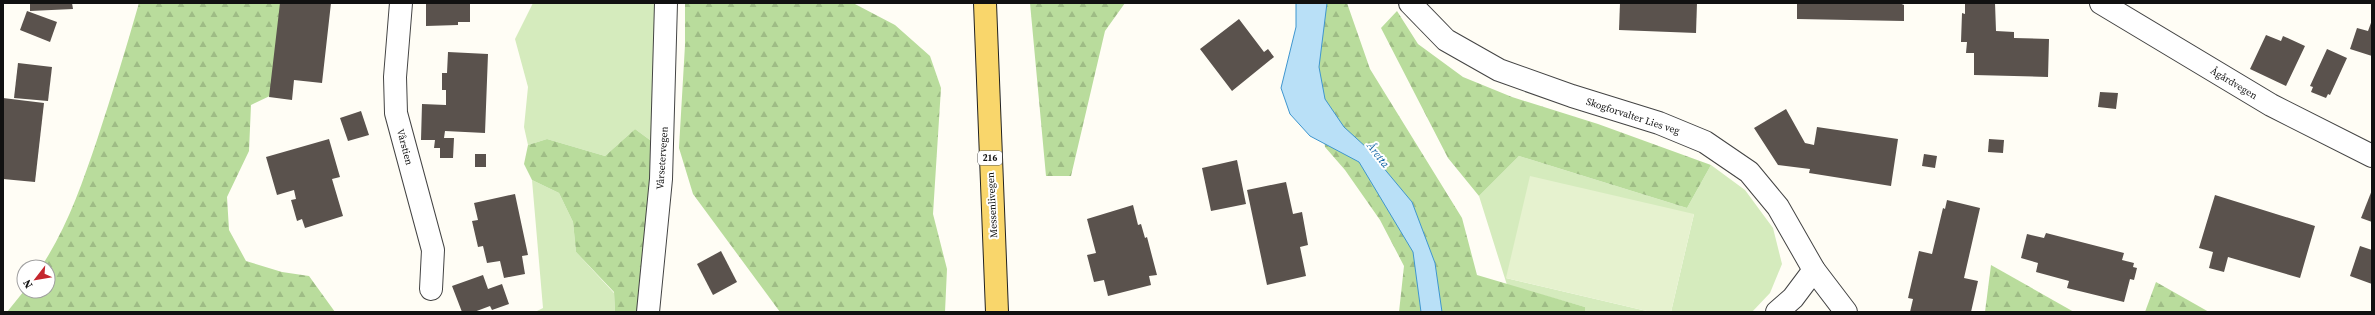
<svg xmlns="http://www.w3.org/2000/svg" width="2375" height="315" viewBox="0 0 2375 315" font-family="'Source Serif 4',serif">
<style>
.grass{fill:#d5ebbd}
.forest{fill:url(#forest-firs)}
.pitch{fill:#e6f2cf}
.water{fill:#b9e0f7;stroke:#3f96cf}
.building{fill:#5a524d}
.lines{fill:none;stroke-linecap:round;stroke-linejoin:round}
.street-casing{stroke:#444;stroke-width:24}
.primary-casing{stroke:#222;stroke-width:24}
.street{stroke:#fff;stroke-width:22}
.primary{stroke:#f9d66b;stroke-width:22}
.labels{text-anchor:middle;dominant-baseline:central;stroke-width:4;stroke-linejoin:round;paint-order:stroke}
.shield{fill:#fff;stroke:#585858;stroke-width:1}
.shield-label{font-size:9px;font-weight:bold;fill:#111}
.street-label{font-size:10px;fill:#111;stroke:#fff}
.water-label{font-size:11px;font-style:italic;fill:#1768a6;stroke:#fff}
</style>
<defs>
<pattern id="forest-firs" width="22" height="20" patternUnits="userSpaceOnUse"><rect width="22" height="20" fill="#b9dc9c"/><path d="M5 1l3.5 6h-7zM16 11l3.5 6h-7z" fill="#9ebc85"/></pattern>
</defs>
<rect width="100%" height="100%" fill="#fffdf5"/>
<g class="grass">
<path d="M533 3H658L654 143 635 129 605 156 547 139 528 145 524 127 528 87 515 39Z"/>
<path d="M1519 156 1687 208 1711 165 1745 190 1773 228 1782 264 1770 293 1752 312H1671L1694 214 1506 278 1651 312H1585V307L1507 285 1479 196Z"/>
<path d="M532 180 559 193 573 222 576 252 614 293 615 312H535L543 308Z"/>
</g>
<g class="forest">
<path d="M139 3H283L274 94 251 105 249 151 227 197 229 230 246 261 282 272 309 276 335 312H7L24 291H48V267H41C67 228 82 184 97 140 112 94 126 49 139 3Z"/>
<path d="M685 3H853L895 25 930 56 941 88 933 214 947 269 945 312H780L693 194 679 148 685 45Z"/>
<path d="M1030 3H1125L1105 31 1071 176H1046Z"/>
<path d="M1327 3H1347L1370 69 1462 218 1477 275 1585 307V312H1399L1404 266 1380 220 1345 170 1325 147 1316 58Z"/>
<path d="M1397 11 1418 44 1463 77 1512 97 1598 124 1711 165 1687 208 1519 156 1479 196 1448 158 1381 28Z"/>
<path d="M635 129 654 143 640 312H615L614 292 576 252 573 222 559 193 532 180 524 164 528 145 547 139 605 156Z"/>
<path d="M1991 265 2074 312H1985Z"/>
<path d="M2156 282 2209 312H2145Z"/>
</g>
<path class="pitch" d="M1530 176 1694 214 1671 312H1651L1506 278Z"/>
<path class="water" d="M1296 3H1327L1319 67 1325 99 1344 127 1367 148 1412 202 1435 263 1442 312H1421L1413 252 1359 162 1310 136 1290 114 1281 88 1296 27Z"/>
<g class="building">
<path d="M30 3H72L73 9 30 11Z"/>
<path d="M280 3H331L322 83 294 80 292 100 269 97Z"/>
<path d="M426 3H470V22H458V25L426 26Z"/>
<path d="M1620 3H1697L1696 33 1619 30Z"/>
<path d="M1797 3H1899L1904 5V21L1797 19Z"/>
<path d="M1965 3H1995L1996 31 2014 32V38L2049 39 2048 77 1974 75V53H1966L1967 42H1961L1962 13 1965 14Z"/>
<path d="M27 11 57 22 50 42 20 30Z"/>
<path d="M1239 19 1264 52 1268 49 1274 57 1232 91 1200 49Z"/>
<path d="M2372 20V56L2350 49 2357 28 2368 31Z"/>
<path d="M2266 35 2281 41 2283 36 2305 46 2286 86 2250 69Z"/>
<path d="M2327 49 2347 58 2330 95 2328 94 2326 98 2311 92 2313 87 2310 86Z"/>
<path d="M448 52 488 54 485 133 445 131 444 138H454L453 158H440V148H434L435 140H421L422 104 446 105V90H442V73H447Z"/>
<path d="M18 63 52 67 48 101 14 98Z"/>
<path d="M2100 92 2118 93 2116 109 2098 107Z"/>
<path d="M3 98 44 103 35 182 3 179Z"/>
<path d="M1786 109 1805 143 1814 145 1817 127 1898 139 1891 186 1809 173 1810 169 1778 165 1754 128Z"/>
<path d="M361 111 369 135 348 141 340 118Z"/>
<path d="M329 139 340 177 332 179 343 216 305 228 302 219 297 221 291 200 296 199 294 190 277 195 266 157Z"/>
<path d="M1989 139 2004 140 2003 153 1988 152Z"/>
<rect x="475" y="154" width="11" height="13"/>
<path d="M1924 154 1937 156 1935 168 1922 166Z"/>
<path d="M1237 160 1246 204 1211 211 1202 168Z"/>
<path d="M1286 182 1293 214 1302 212 1308 245 1300 247 1306 276 1267 285 1247 190Z"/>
<path d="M2372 190V222L2361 218Z"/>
<path d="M515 194 528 255 522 256 525 274 504 278 500 261 487 263 483 246 478 247 472 221 478 220 474 203Z"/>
<path d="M2215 195 2315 226 2300 278 2228 257 2224 272 2209 268 2213 252 2199 248Z"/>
<path d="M1947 200 1980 208 1964 278 1978 281 1971 312H1910L1913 299 1908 298 1919 251 1932 254 1943 208 1945 209Z"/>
<path d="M1133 205 1138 225 1141 224 1145 238 1147 237 1157 275 1149 276 1151 285 1108 296 1104 280 1094 282 1087 255 1096 253 1087 219Z"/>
<path d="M2046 233 2124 253 2122 260 2134 263 2133 267 2137 268 2134 280 2130 279 2124 302 2067 288 2069 281 2036 272 2038 263 2021 258 2027 234 2044 238Z"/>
<path d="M2360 246 2372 250V284L2350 276Z"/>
<path d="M721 251 737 282 713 295 697 264Z"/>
<path d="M483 275 488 289 502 284 509 304 492 310 490 306 474 312H462L452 286Z"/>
</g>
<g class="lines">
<g class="street-casing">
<g id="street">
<path d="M401 3 395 77 396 113 433 250 431 289"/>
<path d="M1410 3 1446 40 1499 70 1572 96 1659 123 1705 142 1749 172 1778 207 1814 270 1846 312"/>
<path d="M2101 3 2271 105 2372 156"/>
<path d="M648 312 661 179 666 3"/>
<path d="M1777 312 1793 298 1814 270"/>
</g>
</g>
<g class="primary-casing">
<path id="primary" d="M985 3 997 312"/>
</g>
<use href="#street" class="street"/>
<use href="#primary" class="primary"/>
</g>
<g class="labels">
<rect class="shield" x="978" y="151" width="24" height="14" rx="3"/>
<g class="shield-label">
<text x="990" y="158">216</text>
</g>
<g class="street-label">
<text transform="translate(2234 83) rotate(31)">Ågårdvegen</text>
<text transform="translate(1633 116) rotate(18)">Skogforvalter Lies veg</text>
<text transform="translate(405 147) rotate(75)">Vårstien</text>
<text transform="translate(662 158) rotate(-86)">Vårsetervegen</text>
<text transform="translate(992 205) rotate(-93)">Messenlivegen</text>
</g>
<g class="water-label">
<text transform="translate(1378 155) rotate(52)">Åretta</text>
</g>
</g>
<rect width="2375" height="315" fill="none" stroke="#111111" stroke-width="8"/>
<g transform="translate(36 279) rotate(239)"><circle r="19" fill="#ffffff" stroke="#a0a0a0"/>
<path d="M0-3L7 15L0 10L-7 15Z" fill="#c4262e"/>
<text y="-6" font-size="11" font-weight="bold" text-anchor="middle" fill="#111111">N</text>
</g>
</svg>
